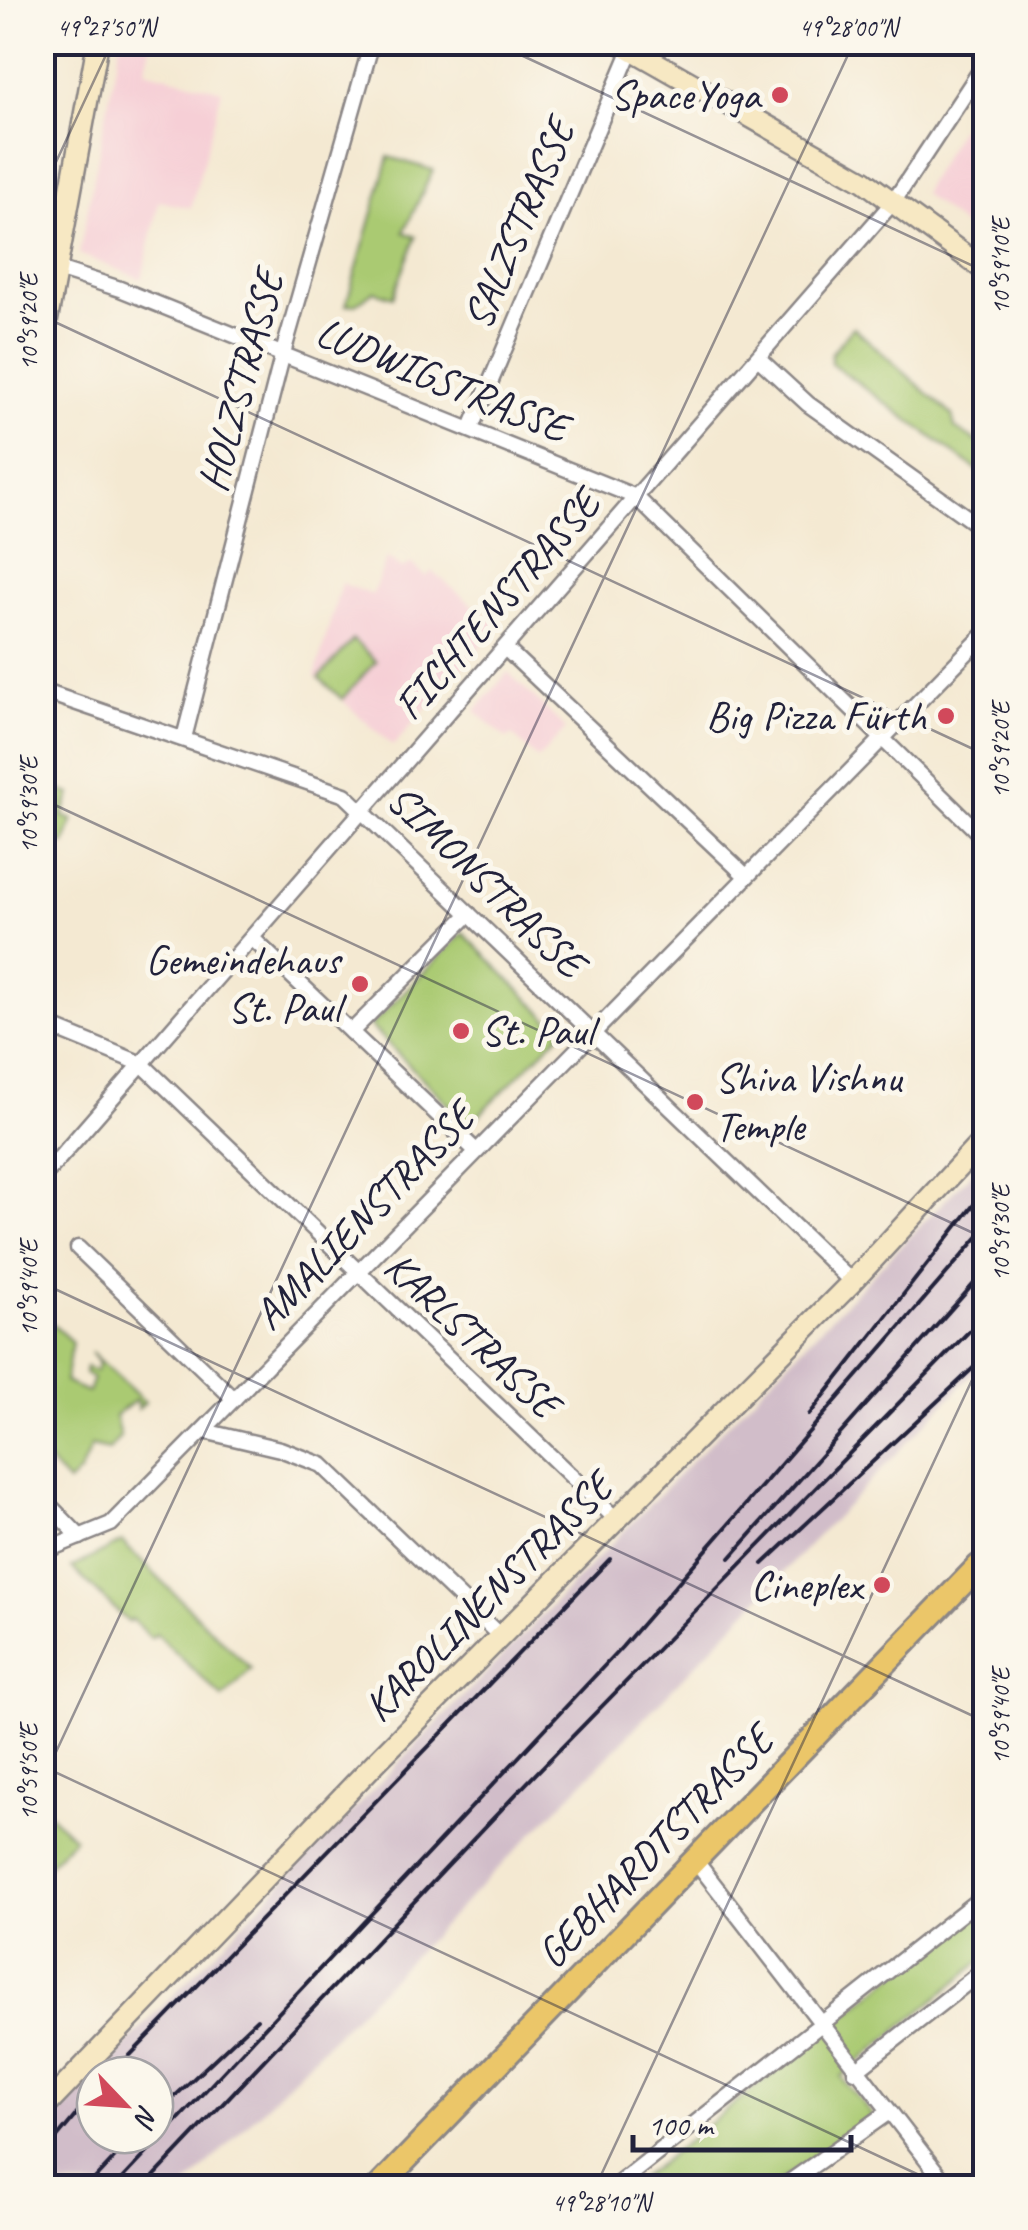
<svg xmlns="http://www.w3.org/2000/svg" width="1028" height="2230" viewBox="0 0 1028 2230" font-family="Caveat,sans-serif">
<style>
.built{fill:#f6cfd6}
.industrial{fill:#d1bdc9}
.green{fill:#aaca72;stroke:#667656;stroke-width:2.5}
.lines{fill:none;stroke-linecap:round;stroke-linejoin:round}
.street-casing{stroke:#8b8686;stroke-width:19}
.secondary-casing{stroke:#8b8686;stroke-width:25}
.primary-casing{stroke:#8b8686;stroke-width:28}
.street{stroke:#fff;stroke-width:14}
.secondary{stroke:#f7e8c3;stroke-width:20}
.primary{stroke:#ebc669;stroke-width:22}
.rail{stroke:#22223b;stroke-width:4}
.ticks{fill:none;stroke:#22223b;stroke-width:2.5;stroke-opacity:0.45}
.poi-dot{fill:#d1495b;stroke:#fbf7ec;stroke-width:4}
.labels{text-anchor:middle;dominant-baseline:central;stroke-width:10;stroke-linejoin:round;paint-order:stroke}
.poi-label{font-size:42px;fill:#22223b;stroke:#fbf7ec;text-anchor:end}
.street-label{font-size:42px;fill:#22223b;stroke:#fbf7ec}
.neatline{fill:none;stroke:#22223b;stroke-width:4}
.ticks-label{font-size:25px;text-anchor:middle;fill:#22223b}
</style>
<rect width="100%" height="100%" fill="#fbf7ec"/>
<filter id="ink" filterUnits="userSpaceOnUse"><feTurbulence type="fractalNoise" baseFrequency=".01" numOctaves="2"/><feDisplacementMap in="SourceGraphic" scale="20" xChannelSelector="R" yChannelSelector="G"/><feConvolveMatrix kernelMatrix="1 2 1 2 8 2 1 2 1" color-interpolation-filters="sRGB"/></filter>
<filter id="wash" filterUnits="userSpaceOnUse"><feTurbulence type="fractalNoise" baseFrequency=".0048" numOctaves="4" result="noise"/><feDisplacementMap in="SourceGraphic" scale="40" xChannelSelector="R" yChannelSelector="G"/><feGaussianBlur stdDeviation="2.25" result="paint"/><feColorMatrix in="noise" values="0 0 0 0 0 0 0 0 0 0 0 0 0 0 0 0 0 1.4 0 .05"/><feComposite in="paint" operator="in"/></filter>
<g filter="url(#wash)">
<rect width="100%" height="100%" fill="#f4e9d2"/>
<g class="built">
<path d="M120 43H152L145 70 222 90 191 208 159 201 142 279 79 254Z"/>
<path d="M985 102V244L922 193 968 114 979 111Z"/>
<path d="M387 558 403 569 411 563 426 577 432 571 498 626 393 746 315 676 341 583 372 595Z"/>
<path d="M508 672 566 729 538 759 512 735 507 739 475 711Z"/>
</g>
<path class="industrial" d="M985 1159V1361L583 1782 186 2187H43V2130L95 2076V2135H155V2075H96Z"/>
<g class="green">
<path d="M389 157 433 170 404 232 416 237 393 297 374 291 356 304 346 305Z"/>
<path d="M853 327 952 415 955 428 985 447V476L831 363V354Z"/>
<path d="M353 640 376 661 342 699 319 678Z"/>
<path d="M51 787 71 794 63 816 73 820 65 844 43 836V810Z"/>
<path d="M463 933 562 1032 469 1125 370 1026Z"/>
<path d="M42 1315 72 1342 65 1382 88 1392 93 1378 85 1373 86 1367 96 1371 99 1363 91 1352 145 1402 138 1409 136 1400 115 1416 120 1437 109 1450 91 1446 80 1472 68 1483 43 1456Z"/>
<path d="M122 1542 251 1669 223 1698 156 1634 151 1638 131 1619 128 1622 72 1568Z"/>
<path d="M42 1807 74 1838 43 1871H42Z"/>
<path d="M985 1903V1958L841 2077 873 2116 772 2187 629 2188Z"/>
</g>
</g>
<g filter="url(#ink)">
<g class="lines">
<g class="street-casing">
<g id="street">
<path d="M42 264 120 289 636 497 986 840"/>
<path d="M758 358 808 404 986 531"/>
<path d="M471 428 634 42"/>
<path d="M506 649 746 876"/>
<path d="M42 691 345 795 852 1282"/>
<path d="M184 738 283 353 372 42"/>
<path d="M252 938 476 1151"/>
<path d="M42 1023 142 1064 618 1521"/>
<path d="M351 1032 469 914"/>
<path d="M42 1178 894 201 986 62"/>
<path d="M78 1248 234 1399"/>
<path d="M204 1431 280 1449 322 1465 500 1636"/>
<path d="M42 1498 80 1537"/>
<path d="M42 1552 111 1524 986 633"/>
<path d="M695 1860 949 2188"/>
<path d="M855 2071 986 1968"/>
<path d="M42 2079 58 2094"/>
<path d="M613 2188 986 1894"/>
<path d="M781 2188 889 2112"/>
</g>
</g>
<g class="secondary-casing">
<g id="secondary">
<path d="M619 42 864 181 986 271"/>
<path d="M42 347 98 42"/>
<path d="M42 2110 374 1764 852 1282 986 1137"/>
</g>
</g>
<g class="primary-casing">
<path id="primary" d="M378 2188 979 1566 986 1573"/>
</g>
<use href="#street" class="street"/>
<use href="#secondary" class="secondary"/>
<use href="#primary" class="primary"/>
<g class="rail">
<path d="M809 1415 986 1189"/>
<path d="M730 1558 986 1270"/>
<path d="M763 1564 986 1356"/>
<path d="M111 2075 610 1559"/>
<path d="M155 2115 257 2019"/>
<path d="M42 2156 95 2092"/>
<path d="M86 2188 136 2135"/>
<path d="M114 2188 622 1647 986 1228"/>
<path d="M143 2188 516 1794 986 1314"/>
</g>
</g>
</g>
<path class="ticks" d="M493 42 986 272M42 192 112 42M42 316 986 755M42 799 986 1239M42 1283 986 1722M42 1766 947 2188M42 1782 854 42M595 2188 986 1350"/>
<g class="poi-dot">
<circle cx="780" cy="95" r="10"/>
<circle cx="946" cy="716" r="10"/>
<circle cx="360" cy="984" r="10"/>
<circle cx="461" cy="1031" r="10"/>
<circle cx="695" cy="1102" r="10"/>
<circle cx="882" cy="1585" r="10"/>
</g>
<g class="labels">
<g class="poi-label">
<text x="760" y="95">SpaceYoga</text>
<text x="926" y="716">Big Pizza Fürth</text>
<text x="340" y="960">Gemeindehaus<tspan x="340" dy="48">St. Paul</tspan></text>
<text x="481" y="1031" text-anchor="start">St. Paul</text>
<text x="715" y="1078" text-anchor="start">Shiva Vishnu<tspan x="715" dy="48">Temple</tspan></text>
<text x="862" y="1585">Cineplex</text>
</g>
<g class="street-label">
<text transform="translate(519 224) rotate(-67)">SALZSTRASSE</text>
<text transform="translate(442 380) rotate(22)">LUDWIGSTRASSE</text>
<text transform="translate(241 381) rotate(-75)">HOLZSTRASSE</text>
<text transform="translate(497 605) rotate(-49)">FICHTENSTRASSE</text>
<text transform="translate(486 881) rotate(44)">SIMONSTRASSE</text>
<text transform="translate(364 1216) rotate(-46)">AMALIENSTRASSE</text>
<text transform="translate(472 1335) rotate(43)">KARLSTRASSE</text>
<text transform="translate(488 1597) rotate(-45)">KAROLINENSTRASSE</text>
<text transform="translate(655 1847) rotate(-46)">GEBHARDTSTRASSE</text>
</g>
</g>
<rect width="1028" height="2230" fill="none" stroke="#fbf7ec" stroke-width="110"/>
<g transform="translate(125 2105) rotate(115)"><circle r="48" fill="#fbf7ec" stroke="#a4a2a5" stroke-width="2.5"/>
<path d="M0-8L18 38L0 25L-18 38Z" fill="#d1495b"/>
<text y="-15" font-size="28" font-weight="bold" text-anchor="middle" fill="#22223b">N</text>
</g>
<path d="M633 2135v15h218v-15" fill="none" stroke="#22223b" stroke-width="5"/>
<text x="648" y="2135" font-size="30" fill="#22223b" stroke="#fbf7ec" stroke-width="8" paint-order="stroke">100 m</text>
<rect x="55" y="55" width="918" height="2120" class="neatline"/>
<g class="ticks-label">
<text x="106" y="36">49°27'50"N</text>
<text x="848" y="36">49°28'00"N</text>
<text transform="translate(1000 266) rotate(-90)" y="9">10°59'10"E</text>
<text transform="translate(28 322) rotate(-90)" y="9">10°59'20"E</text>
<text transform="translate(1000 750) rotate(-90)" y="9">10°59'20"E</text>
<text transform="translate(28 805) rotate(-90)" y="9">10°59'30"E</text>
<text transform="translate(1000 1233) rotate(-90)" y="9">10°59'30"E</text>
<text transform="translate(28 1288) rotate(-90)" y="9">10°59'40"E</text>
<text transform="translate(1000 1716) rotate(-90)" y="9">10°59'40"E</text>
<text transform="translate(28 1772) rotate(-90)" y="9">10°59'50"E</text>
<text x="601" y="2211">49°28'10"N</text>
</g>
</svg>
